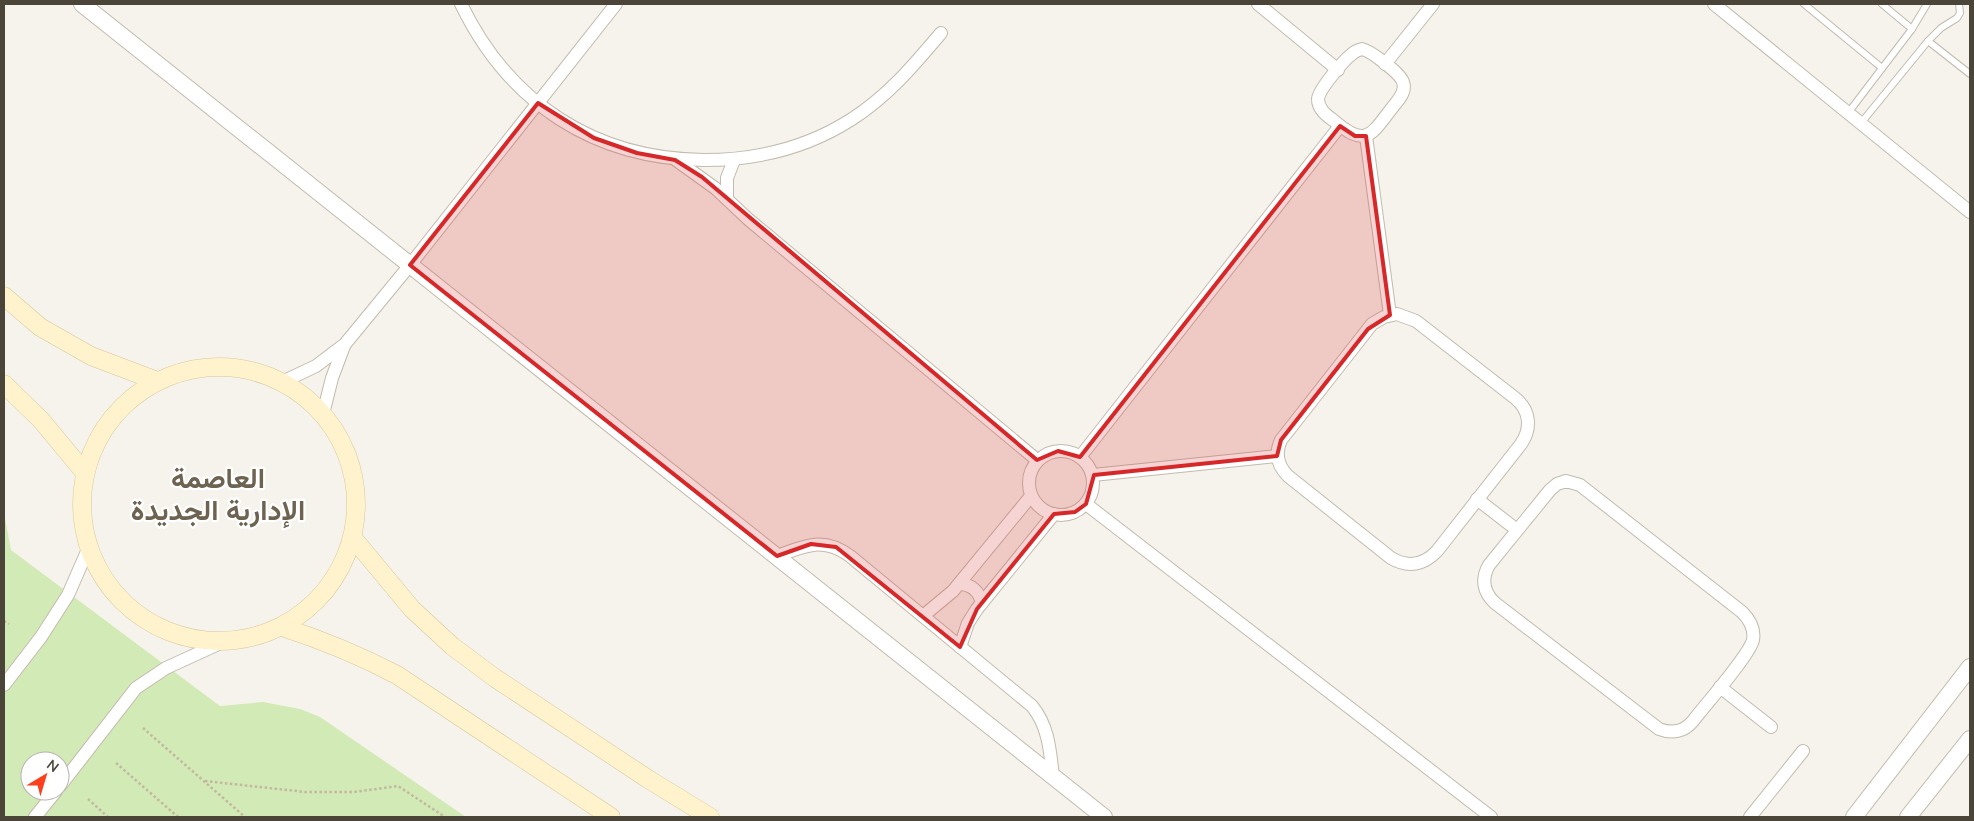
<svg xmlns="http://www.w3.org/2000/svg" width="1974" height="821" viewBox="0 0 1974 821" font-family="'Nunito Sans',Vazirmatn,sans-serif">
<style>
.green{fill:#d2eab5;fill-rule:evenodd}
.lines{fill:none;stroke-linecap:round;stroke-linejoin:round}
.service-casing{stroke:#c2bbae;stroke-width:8}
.minor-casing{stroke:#c2bbae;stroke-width:14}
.tertiary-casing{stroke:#c2bbae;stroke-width:18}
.secondary-casing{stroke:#d6c79b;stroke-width:19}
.path{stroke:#c4b79f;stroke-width:2.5;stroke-dasharray:2.5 2.5;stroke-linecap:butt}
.service{stroke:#fff;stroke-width:6}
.minor{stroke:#fff;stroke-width:12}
.tertiary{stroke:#fff;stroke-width:16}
.secondary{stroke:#fff3cd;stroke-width:18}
.marked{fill:#d62828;fill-opacity:0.2;stroke:#d62828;stroke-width:4;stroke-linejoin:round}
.labels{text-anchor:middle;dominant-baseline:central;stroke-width:4.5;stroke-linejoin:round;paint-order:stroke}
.town-label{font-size:28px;font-weight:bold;fill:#6e6250;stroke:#fff}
</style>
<rect width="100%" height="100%" fill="#f6f3ec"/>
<path class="green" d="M4 513 11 550 220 706 263 702 300 709 320 717 466 817H6L4 815ZM30 761H60V791H30Z"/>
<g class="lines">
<g class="service-casing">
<g id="service">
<path d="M1804 4 1882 68"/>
<path d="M1882 4 1912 29"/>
<path d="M1928 41 1970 74"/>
<path d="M1848 113 1912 29 1927 4"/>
<path d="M1861 123 1928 41 1941 28 1957 18 1960 13 1959 4"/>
</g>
</g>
<g class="minor-casing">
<g id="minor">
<path d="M461 4C509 103 594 159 704 160 758 160 807 148 852 119 888 96 914 65 941 33"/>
<path d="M1258 4 1338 70"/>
<path d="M1714 4 1970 212"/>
<path d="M1362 49C1371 51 1400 73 1403 82 1406 90 1401 97 1396 103 1372 132 1369 151 1333 120 1326 115 1318 109 1318 99 1319 89 1344 60 1352 54 1355 51 1358 50 1362 49Z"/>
<path d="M1385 64 1433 4"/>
<path d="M1366 136 1390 315"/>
<path d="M676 160 715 188 748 219 1037 460"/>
<path d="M727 198V178L734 160"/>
<path d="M1397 314 1416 321 1515 398C1530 410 1532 428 1521 444L1437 551C1424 565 1408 568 1391 558L1288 476C1277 465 1275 453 1281 440L1372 324 1384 317Z"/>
<path d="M282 382 316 366 345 344 410 265 616 4"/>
<path d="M323 414 332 378 344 346"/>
<circle cx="1061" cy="483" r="32"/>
<path d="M1080 457 1340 126"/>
<path d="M1093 475 1277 456"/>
<path d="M1566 481 1580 485 1742 612C1750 620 1755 629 1753 640 1749 656 1705 705 1693 721 1684 732 1672 734 1659 729L1495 603C1483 592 1481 579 1489 565L1550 490 1557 484Z"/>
<path d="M1477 499 1517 530"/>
<path d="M1086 504 1491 817"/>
<path d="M777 556C805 546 823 536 850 556L1032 706C1049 727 1050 751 1053 777"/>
<path d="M959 584C971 584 979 591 982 603"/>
<path d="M923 616 953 591 1031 496"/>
<path d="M960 647 968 623 977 609 1054 514"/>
<path d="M4 685 41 637 68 595 89 547"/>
<path d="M1720 687 1771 727"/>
<path d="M60 786 136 688 166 668 225 641"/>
<path d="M35 817 56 791"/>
<path d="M1750 817 1803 751"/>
</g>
</g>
<g class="tertiary-casing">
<g id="tertiary">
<path d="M82 4 1104 817"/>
<path d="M1854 817 1970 667"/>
<path d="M1908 817 1970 739"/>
</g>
</g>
<g class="secondary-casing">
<g id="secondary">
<path d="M4 296 40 327 91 356 157 381"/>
<circle cx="219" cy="504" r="137"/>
<path d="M4 384 41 420 85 473"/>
<path d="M353 538 412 609 452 646 495 678 648 779 710 817"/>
<path d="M282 627C322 640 359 655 397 675L611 817"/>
</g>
</g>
<g class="path">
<path d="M4 621 9 624"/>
<path d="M143 728 245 817"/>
<path d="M116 763 178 817"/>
<path d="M205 781 305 792H354L398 786 445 817"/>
<path d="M88 799 108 817"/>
</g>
<use href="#service" class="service"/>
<use href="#minor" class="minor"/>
<use href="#tertiary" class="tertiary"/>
<use href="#secondary" class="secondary"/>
</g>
<path class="marked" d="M538 103 594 138 637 153 675 160 702 177 1037 460 1058 451 1080 457 1340 126 1355 136H1366L1390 315 1368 329 1281 440 1277 456 1094 475 1086 504 1075 512 1054 514 977 609 960 647 836 547 811 544 777 556 410 265Z"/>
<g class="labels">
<g class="town-label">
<text x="218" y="479">العاصمة<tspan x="218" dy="32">الإدارية الجديدة</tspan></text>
</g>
</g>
<rect width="1974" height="821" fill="none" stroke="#4b4439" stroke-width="10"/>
<g transform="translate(45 776) rotate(38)"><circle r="24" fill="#ffffff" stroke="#b7b4b0"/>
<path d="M0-4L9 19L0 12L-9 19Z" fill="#fc3f1d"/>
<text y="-8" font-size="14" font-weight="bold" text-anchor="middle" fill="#4b4439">N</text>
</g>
</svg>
